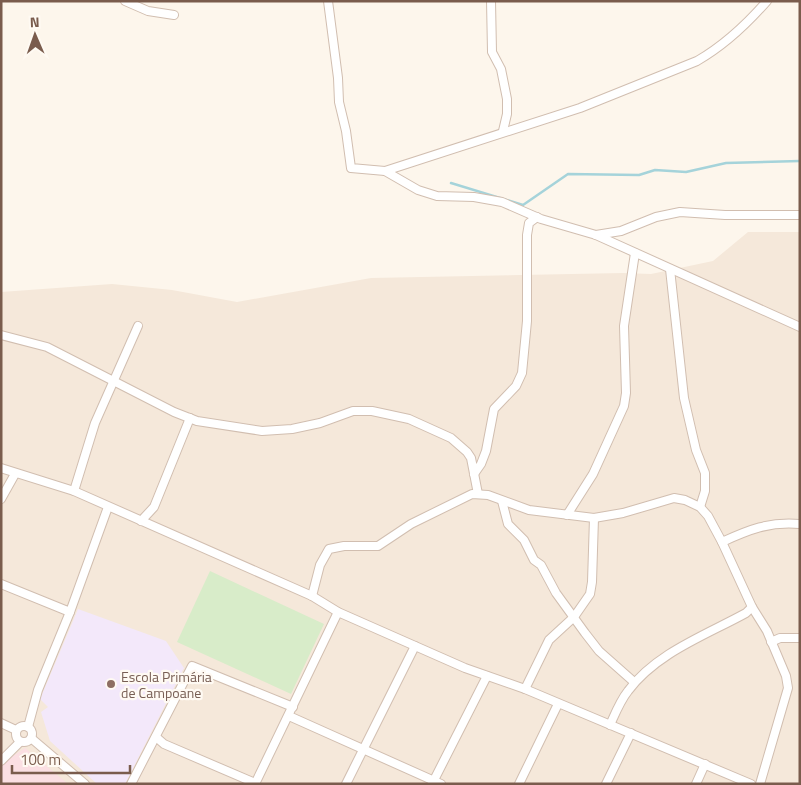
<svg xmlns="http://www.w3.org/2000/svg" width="801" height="785" viewBox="0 0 801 785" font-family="'Titillium Web',sans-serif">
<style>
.residential{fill:#f5e8da}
.education{fill:#f3e8fa}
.medical{fill:#fbdfe3}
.green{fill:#d8ecc9}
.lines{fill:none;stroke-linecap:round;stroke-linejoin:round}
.stream{stroke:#a5d3da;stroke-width:2.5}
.street-casing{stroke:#d1beb0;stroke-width:10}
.street{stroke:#fff;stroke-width:8}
.education-dot{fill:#8d6e63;stroke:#fffaf3;stroke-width:2}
.labels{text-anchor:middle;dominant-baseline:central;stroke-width:4.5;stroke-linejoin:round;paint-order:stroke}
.education-label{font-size:14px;fill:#785e54;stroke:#fffaf3;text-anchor:start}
</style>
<rect width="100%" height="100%" fill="#fdf6ec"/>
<path class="residential" d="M748 232H800V784H1V292L112 284 172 290 237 302 371 278 623 273 651 274 713 261Z"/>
<path class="education" d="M78 609 166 641 184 668 125 784H97L50 741 41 712 48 707 40 699Z"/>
<path class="medical" d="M25 748 68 784H1V764Z"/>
<path class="green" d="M210 571 324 624 291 694 177 642Z"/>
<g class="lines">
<path class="stream" d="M451 183 523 205 568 174 639 175 655 170 686 172 726 163 800 161"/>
<g class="street-casing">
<g id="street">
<path d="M125 1 148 11 174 15"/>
<path d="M328 1 338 78 339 102 346 131 351 168 385 171 418 190 437 196 474 197 502 202 541 219 596 235 800 327"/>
<path d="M491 1 492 52 501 69 507 99V114L503 131"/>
<path d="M385 171 580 108 697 61C725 45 746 25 767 1"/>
<path d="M596 235 621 231 656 217 680 212 725 215H800"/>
<path d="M670 269 684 398 696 450 705 473V491L700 507"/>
<path d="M1 335 47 347 174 412 197 421 262 431 292 429 320 423 353 411H372L409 419 451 438 467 452 471 458 478 494"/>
<path d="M1 468 74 491 312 596 338 612 465 668 525 689 751 784"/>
<path d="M474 474 481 464 486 451 494 409 516 386 522 373 527 321V235L529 223 537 217"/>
<path d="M74 491 95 423 138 326"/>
<path d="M1 499 15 474"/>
<path d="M502 501 508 524 524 540 534 560 541 565 556 593 585 633 599 651 634 682"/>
<path d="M567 515 593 474 624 406 626 393 624 326 635 253"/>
<path d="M141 521 154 507 190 418"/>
<path d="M722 542C748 530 770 521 800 524"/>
<path d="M1 584 70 612"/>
<path d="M312 596 320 565 329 549 344 546H378L411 524 472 494 488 495 529 510 594 518 623 513 674 498 685 500 700 507 708 516 722 542 752 607 767 631 786 676 788 688 760 784"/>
<path d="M771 642 780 638H800"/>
<path d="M525 689 549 640 574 617 590 594 592 582 594 518"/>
<path d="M289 716 441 784"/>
<path d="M1 723 16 730"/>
<path d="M610 725C615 714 620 701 628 691 656 653 706 635 746 613L752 607"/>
<circle cx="24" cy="734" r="8"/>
<path d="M28 727 38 690 70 612 108 507"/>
<path d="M156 737 164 744 255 783"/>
<path d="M31 738 85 784"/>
<path d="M1 761 20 742"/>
<path d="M131 784 192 666 293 707"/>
<path d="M255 784 338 612"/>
<path d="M346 784 415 646"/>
<path d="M432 784 487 676"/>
<path d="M519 784 558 704"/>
<path d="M606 784 631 733"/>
<path d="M696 784 705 764"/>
</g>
</g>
<use href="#street" class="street"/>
</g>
<circle class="education-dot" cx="111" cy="684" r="5"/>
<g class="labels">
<g class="education-label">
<text x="121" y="676">Escola Primária<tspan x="121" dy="16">de Campoane</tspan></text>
</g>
</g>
<rect width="801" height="785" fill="none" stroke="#7a5c4d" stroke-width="5"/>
<g transform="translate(35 35) rotate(358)" stroke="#fffaf3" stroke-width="4" paint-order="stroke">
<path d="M0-4L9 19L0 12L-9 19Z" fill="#7a5c4d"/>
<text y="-8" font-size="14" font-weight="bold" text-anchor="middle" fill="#7a5c4d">N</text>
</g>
<path d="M12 765v8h118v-8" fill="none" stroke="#7a5c4d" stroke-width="2.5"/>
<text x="20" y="765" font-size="15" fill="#7a5c4d" stroke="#fffaf3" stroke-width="4" paint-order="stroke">100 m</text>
</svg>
